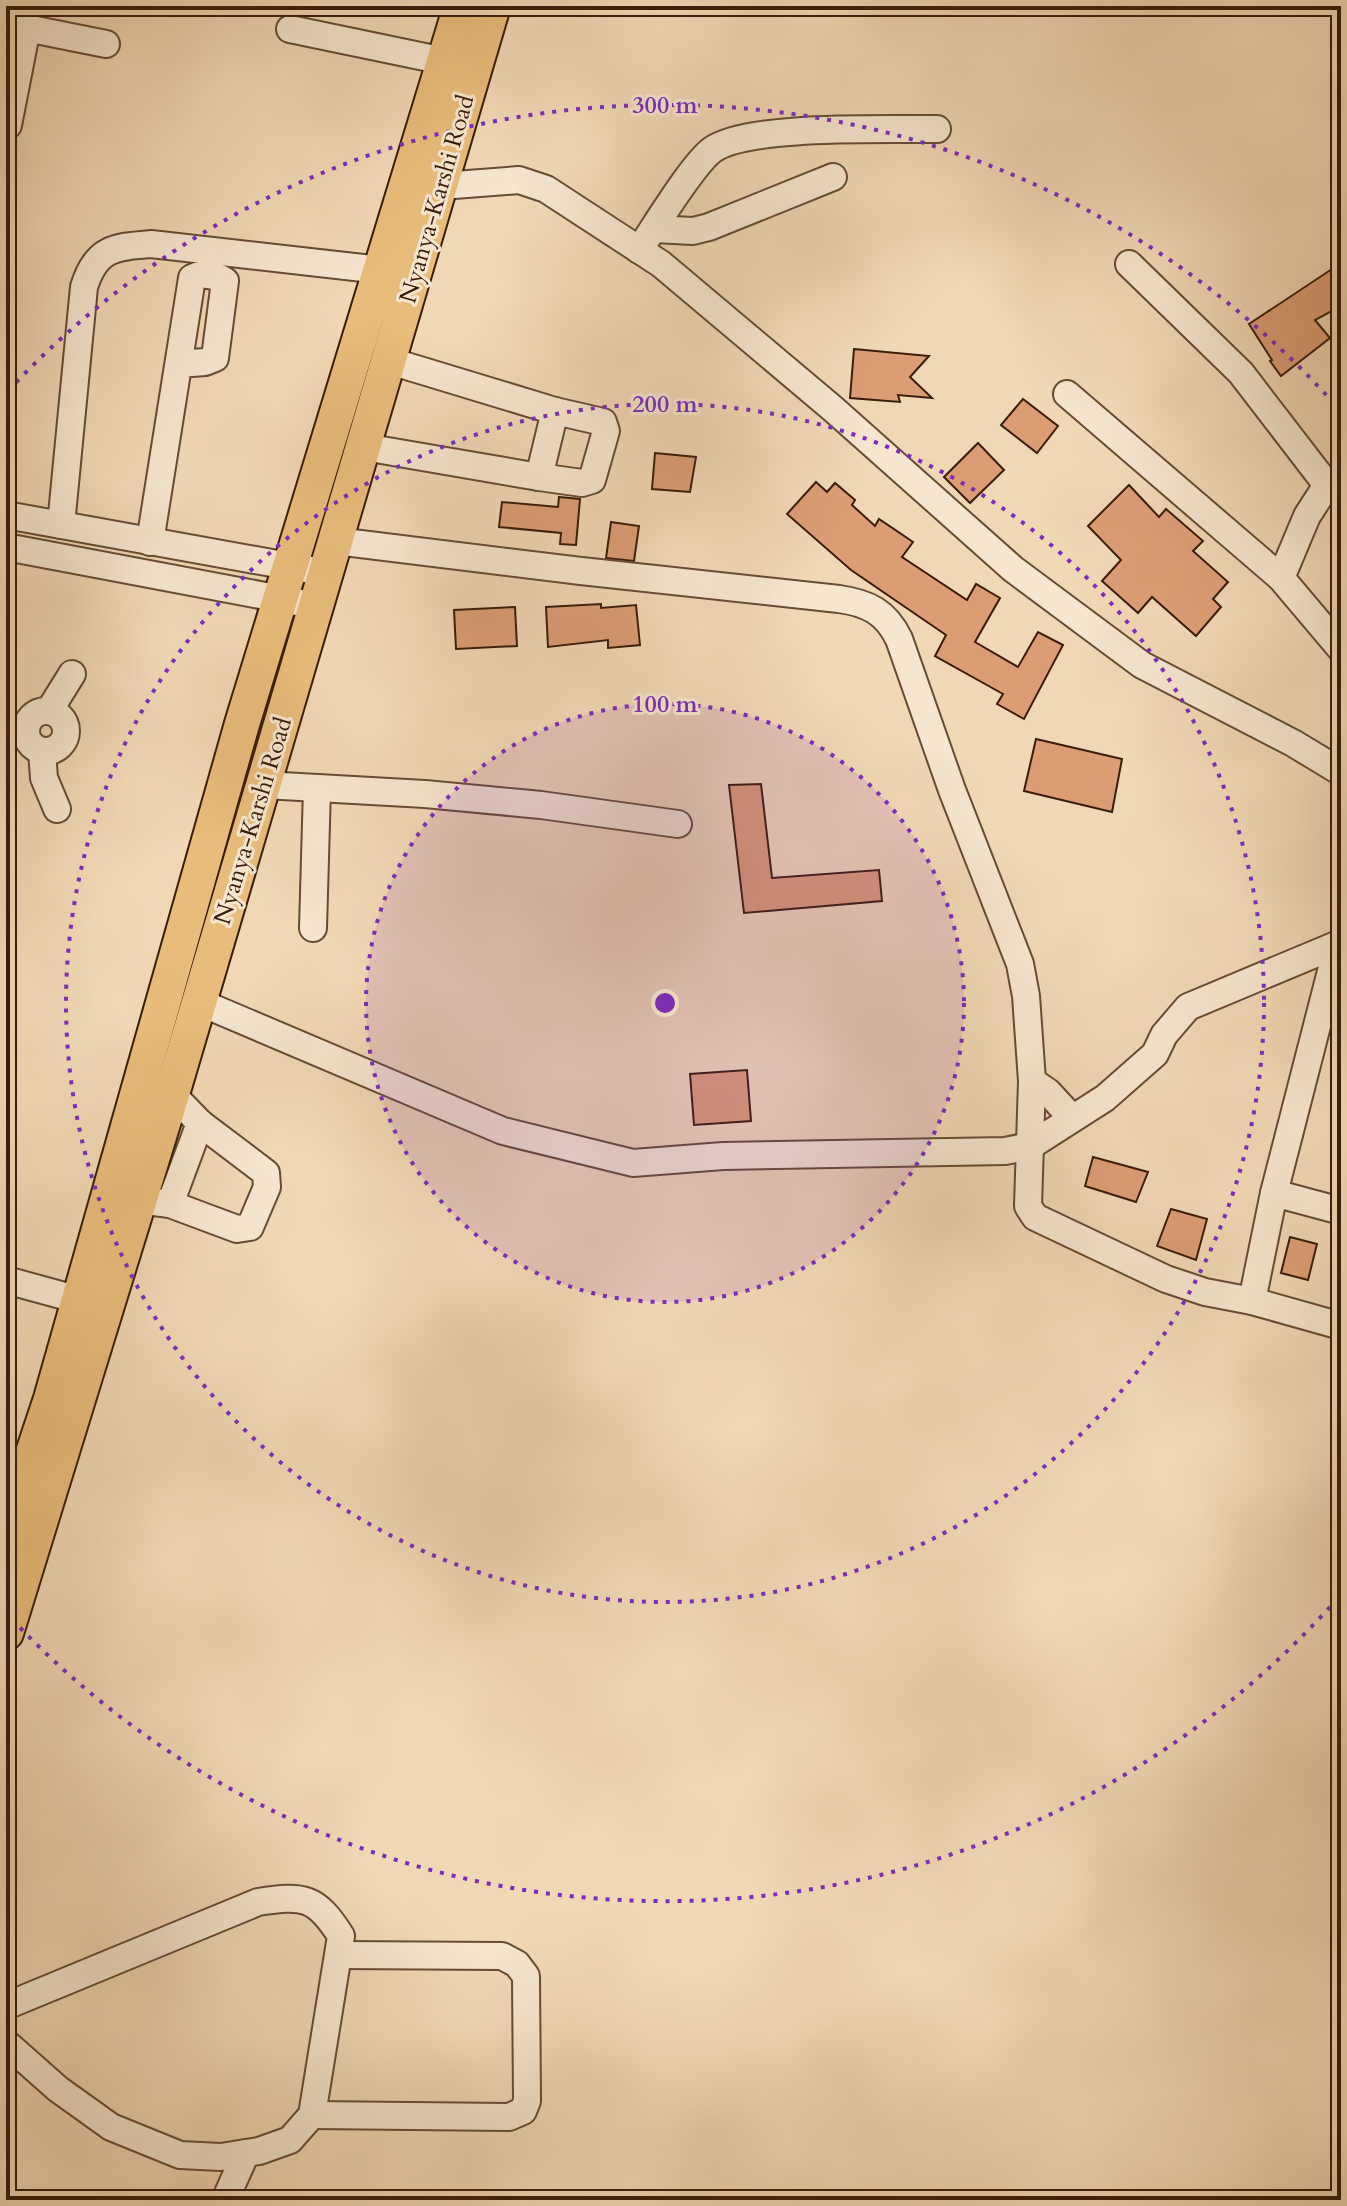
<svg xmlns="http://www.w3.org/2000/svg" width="1347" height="2206" viewBox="0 0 1347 2206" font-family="Cardo,serif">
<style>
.building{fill:#dc9d75;stroke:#391c09;stroke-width:2}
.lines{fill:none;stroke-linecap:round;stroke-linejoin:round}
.minor-casing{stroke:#674b34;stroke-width:30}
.major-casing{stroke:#391c09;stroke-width:38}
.minor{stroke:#f6e6cf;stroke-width:26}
.major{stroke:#e8bc7a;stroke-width:34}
.ring{fill:none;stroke:#7b2cbf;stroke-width:4;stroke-dasharray:4 8}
.labels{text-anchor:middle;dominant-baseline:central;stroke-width:6;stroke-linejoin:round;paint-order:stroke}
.street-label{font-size:24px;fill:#391c09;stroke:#f6e6cf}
.centre{fill:#7b2cbf;stroke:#f6e6cf;stroke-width:4}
.ring-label{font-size:24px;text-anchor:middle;font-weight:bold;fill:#7b2cbf;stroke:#f6e6cf;stroke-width:6;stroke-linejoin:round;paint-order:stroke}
</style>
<rect width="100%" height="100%" fill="#f1d8b5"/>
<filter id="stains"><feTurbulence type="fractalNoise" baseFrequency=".0025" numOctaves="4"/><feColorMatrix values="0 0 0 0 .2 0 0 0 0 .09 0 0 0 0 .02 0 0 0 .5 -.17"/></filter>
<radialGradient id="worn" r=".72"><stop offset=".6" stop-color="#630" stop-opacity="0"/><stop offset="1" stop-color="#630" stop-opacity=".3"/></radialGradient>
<g class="building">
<path d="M1341 263V306L1315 320 1330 338 1281 376 1270 361 1272 360 1249 324Z"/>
<path d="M854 349 929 356 910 377 932 398 898 395 900 402 850 398Z"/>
<path d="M1023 399 1058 426 1037 453 1001 425Z"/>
<path d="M978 443 1004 470 970 503 944 477Z"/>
<path d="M655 453 696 457 690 492 652 489Z"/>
<path d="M816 482 827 492 835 483 855 500 852 505 875 526 879 519 913 542 902 557 967 600 976 584 1000 598 975 642 1018 667 1038 632 1063 645 1024 719 997 704 1003 694 935 656 946 635 851 570 787 514Z"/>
<path d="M1129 485 1159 517 1166 509 1203 541 1193 551 1228 582 1213 599 1221 607 1196 636 1152 597 1138 613 1102 581 1121 560 1088 526Z"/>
<path d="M559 497 580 499 576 545 560 544 561 533 499 527 502 502 558 507Z"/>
<path d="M611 522 639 526 634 561 606 558Z"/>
<path d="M601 604V608L636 605 640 645 608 648V640L548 647 546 607Z"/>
<path d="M515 607 517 646 456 649 454 610Z"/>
<path d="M1036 739 1122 759 1112 812 1024 791Z"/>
<path d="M761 784 772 878 879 870 882 901 744 913 729 785Z"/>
<path d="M747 1070 751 1121 694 1125 690 1074Z"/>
<path d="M1093 1157 1148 1172 1136 1202 1085 1186Z"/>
<path d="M1171 1209 1207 1219 1196 1260 1157 1246Z"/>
<path d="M1290 1237 1317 1244 1308 1280 1281 1273Z"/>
</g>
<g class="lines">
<g class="minor-casing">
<g id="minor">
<path d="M6 24 106 44"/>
<path d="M290 29 444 61"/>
<path d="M8 125 27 28"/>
<path d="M441 186 519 180 546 189 661 264 832 408 1013 569 1142 665 1293 743 1341 772"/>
<path d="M654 229 693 231 709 227 833 177"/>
<path d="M639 250C655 227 692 165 712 150 747 124 889 130 937 129"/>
<path d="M1129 264 1241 373 1327 485 1341 491"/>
<path d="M1067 394 1281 578"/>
<path d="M364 447 539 477 555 411 390 361"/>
<path d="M539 477 582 483 592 480 606 431 603 422 555 411"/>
<path d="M1327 485 1307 516 1281 578 1341 649"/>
<path d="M6 515 327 573"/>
<path d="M61 525 84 287C96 248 114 247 151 244L381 270"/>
<path d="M336 541 581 571 839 599C868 603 886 612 899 639L952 790 1020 964 1026 996 1032 1081 1028 1206 1035 1217 1166 1279 1205 1292 1252 1301 1341 1326"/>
<path d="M150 542 192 278C202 272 216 275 225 281L215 358 205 362 179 364"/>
<path d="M6 547 297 602"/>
<circle cx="46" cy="731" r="20"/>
<path d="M49 711 72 674"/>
<path d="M42 751 44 778 57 809"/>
<path d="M264 785 425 794 541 805 678 824"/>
<path d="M313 928 317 788"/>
<path d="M199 1002 503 1131 633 1163 723 1156 1005 1151 1030 1146 1105 1098 1155 1054 1164 1035 1188 1007 1341 943"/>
<path d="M1032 1081 1048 1092 1072 1118"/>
<path d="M1274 1193 1341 1211"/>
<path d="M138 1200 170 1204 237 1229 250 1227 267 1187 266 1173 200 1123 172 1094"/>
<path d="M170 1204 200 1123"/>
<path d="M6 1280 79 1300"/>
<path d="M1252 1301 1274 1193 1338 944"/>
<path d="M6 2006 258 1902C303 1895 316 1896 341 1936L312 2115 290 2140 259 2151 221 2157 180 2155 111 2127 58 2089 6 2043"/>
<path d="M312 2115 509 2117 523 2111 527 2101 526 1976 517 1964 502 1956 339 1955"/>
<path d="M225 2200 246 2153"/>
</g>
</g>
<g class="major-casing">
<g id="major">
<path d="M6 1534 51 1399 242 724 461 6"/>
<path d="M6 1633 172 1094 493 6"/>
</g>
</g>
<use href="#minor" class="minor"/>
<use href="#major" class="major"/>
</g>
<circle cx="665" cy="1003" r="299" fill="#7b2cbf" fill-opacity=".12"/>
<g class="ring">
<circle cx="665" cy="1003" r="299"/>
<circle cx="665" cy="1003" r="599"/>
<path d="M1338 1598A898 898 0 0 1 8 1615M8 391A898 898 0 0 1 1338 408"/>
</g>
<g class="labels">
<g class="street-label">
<text transform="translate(437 199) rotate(-74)">Nyanya-Karshi Road</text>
<text transform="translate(253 821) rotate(-73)">Nyanya-Karshi Road</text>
</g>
</g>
<circle cx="665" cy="1003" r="12" class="centre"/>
<g class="ring-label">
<text x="665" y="113">300 m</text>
<text x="665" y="412">200 m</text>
<text x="665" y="712">100 m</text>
</g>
<rect width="1347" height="2206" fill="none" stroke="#f1d8b5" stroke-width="32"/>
<rect x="8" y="8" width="1331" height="2190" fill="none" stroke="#391c09" stroke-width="4"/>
<rect x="16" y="16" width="1315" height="2174" fill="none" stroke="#391c09" stroke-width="2"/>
<rect width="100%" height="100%" filter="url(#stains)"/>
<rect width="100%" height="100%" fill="url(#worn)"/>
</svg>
